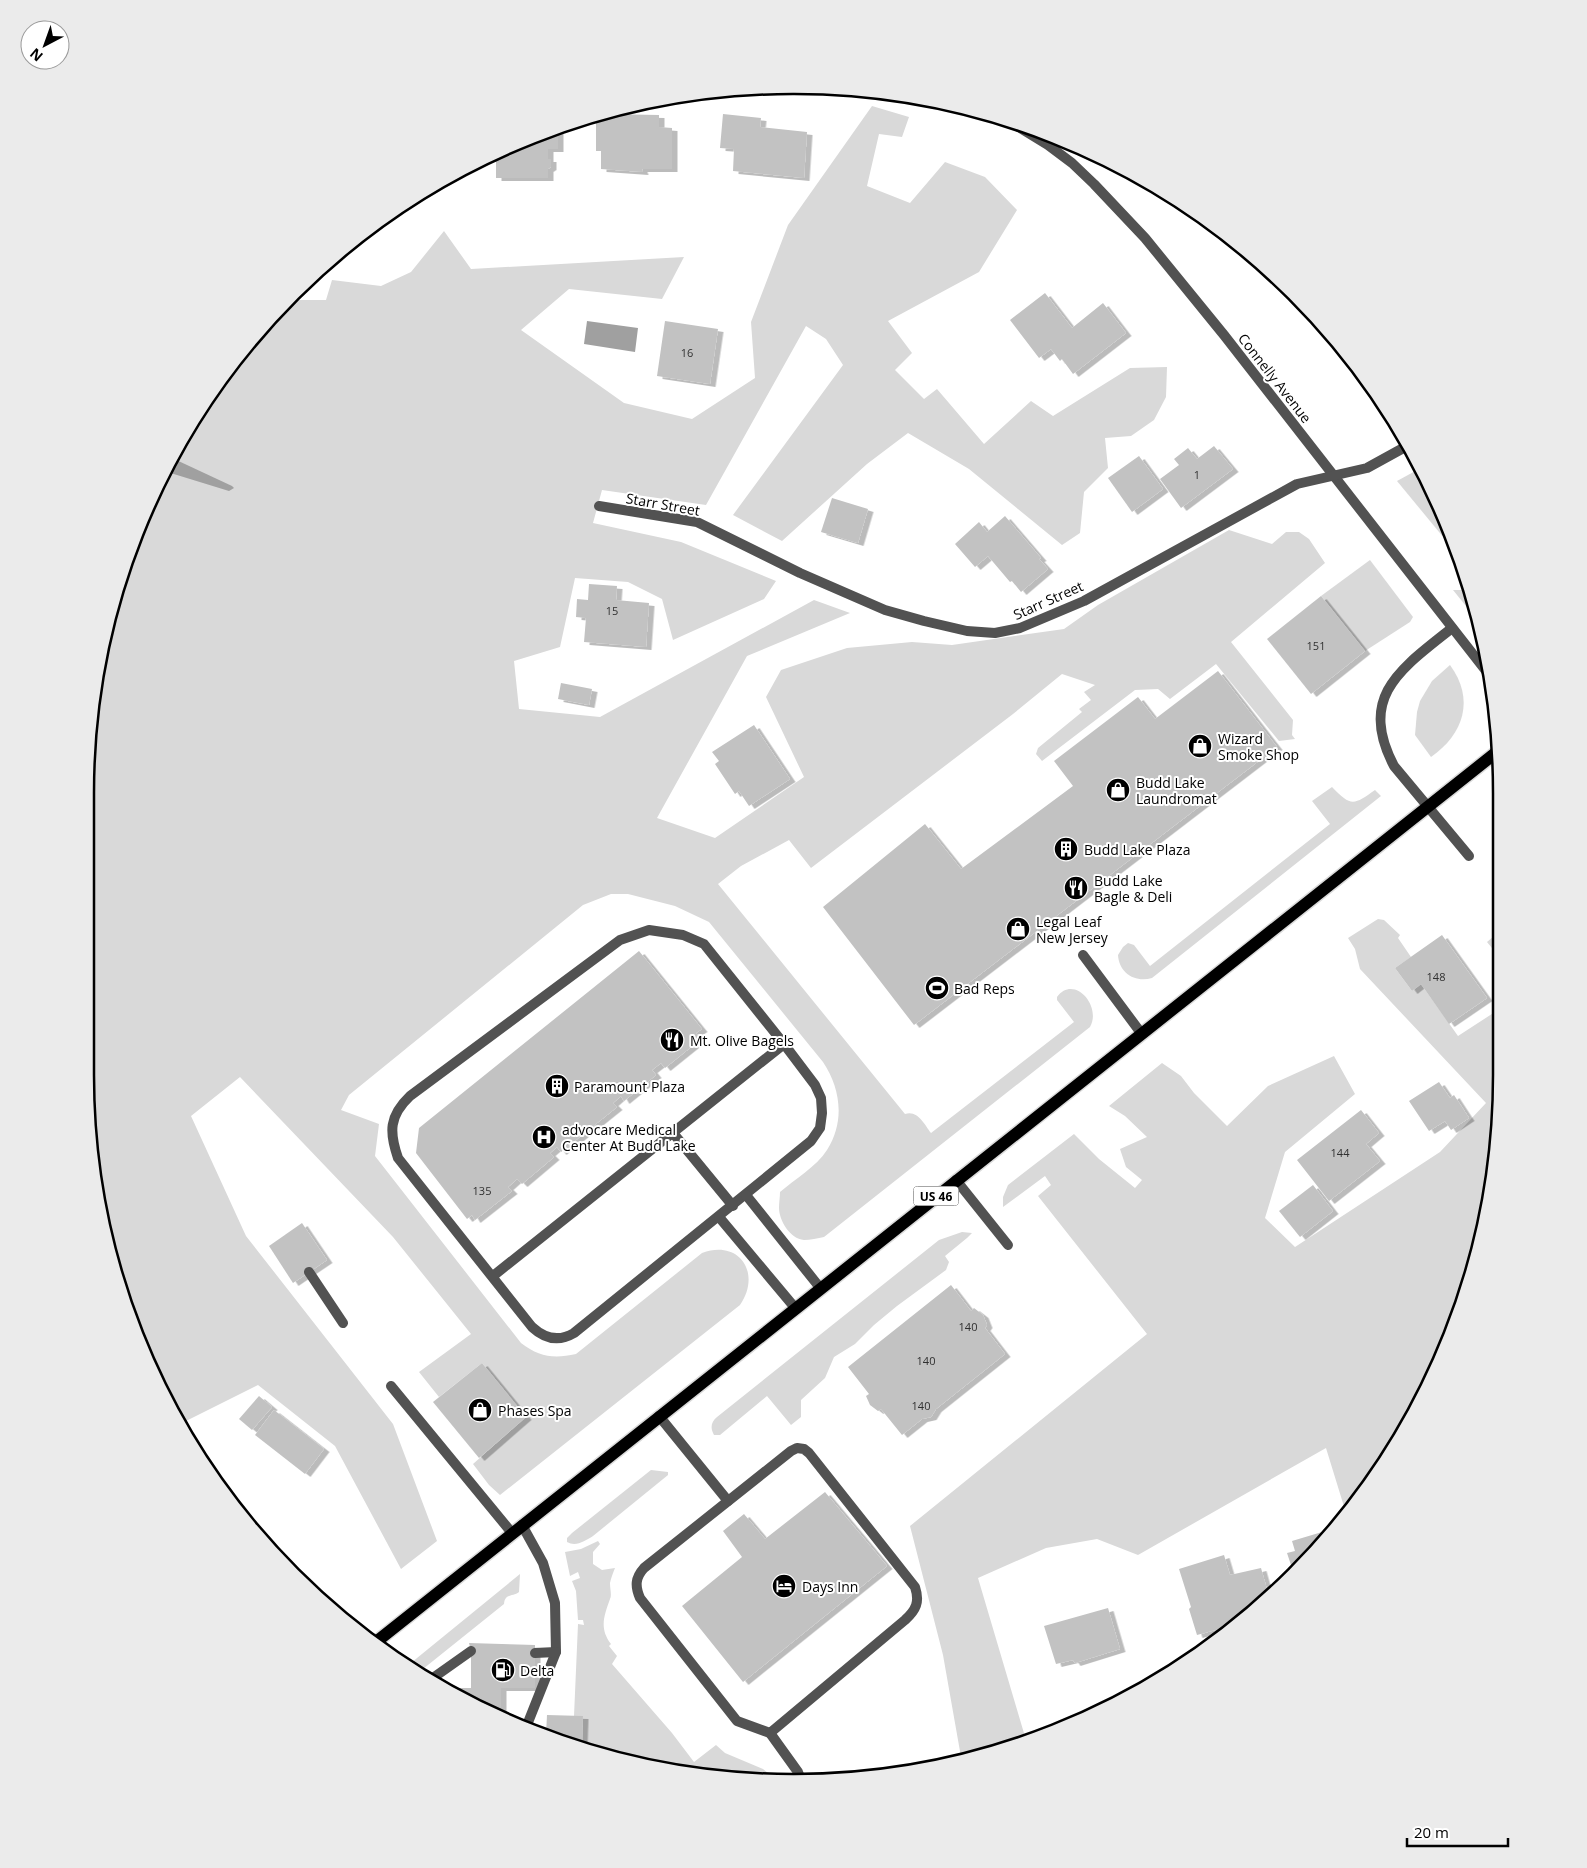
<svg xmlns="http://www.w3.org/2000/svg" width="1587" height="1868" viewBox="0 0 1587 1868" font-family="'Open Sans',sans-serif">
<style>
.green{fill:#d9d9d9}
.water{fill:#a0a0a0}
.building{fill:#c2c2c2;filter:url(#shadow)}
.lines{fill:none;stroke-linecap:round;stroke-linejoin:round}
.primary-casing{stroke:#dbdbdb;stroke-width:15}
.lane{stroke:#525252;stroke-width:10}
.street{stroke:#525252;stroke-width:10}
.primary{stroke:#000;stroke-width:12}
.labels{text-anchor:middle;dominant-baseline:central;stroke-width:4;stroke-linejoin:round;paint-order:stroke}
.number-label{font-size:11px;fill:#303030}
.shield{fill:#fff;stroke:#4c4c4c;stroke-width:1}
.shield-label{font-size:12px;font-weight:bold;fill:#000}
.street-label{font-size:14px;fill:#000;stroke:#fff}
.poi-label{font-size:14px;fill:#000;stroke:#fff;text-anchor:start}
.rim{fill:none;stroke:#000;stroke-width:2.5}
</style>
<defs>
<filter id="shadow"><feDropShadow dx="5.5" dy="3" stdDeviation="0" flood-color="#0004"/></filter>
</defs>
<rect width="100%" height="100%" fill="#fff"/>
<g class="green">
<path d="M872 106 909 117 902 137 879 134 867 186 910 203 945 162 985 177 1017 210 979 272 888 321 912 353 895 370 924 399 937 389 984 444 1031 401 1053 416 1130 368 1167 367 1166 397 1154 420 1131 436 1105 438 1108 468 1084 492 1080 533 1062 545 969 469 908 433 867 464 782 541 733 515 843 365 826 339 806 326 706 505 602 490 593 523 681 542 776 581 764 599 673 640 662 599 628 582 575 578 560 647 514 661 519 709 600 717 814 600 850 613 747 656 657 818 715 838 804 777 766 697 781 670 847 648 912 642 952 645 1064 629 1098 605 1229 530 1272 544 1286 532H1299L1309 539 1325 563 1231 642 1293 720 1292 735 1295 739 1279 741 1216 664 1170 699 1158 689 1135 690 1042 761 1036 754 1038 748 1082 712 1079 709 1091 700 1084 692 1095 685 1062 674 1013 714 811 868 789 840 741 866 718 884 905 1114C918 1110 924 1124 931 1133L1074 1022 1057 1000V997C1074 974 1102 1006 1090 1027L824 1237C818 1238 810 1240 804 1240 790 1239 779 1220 779 1208 779 1202 780 1197 780 1192 795 1179 816 1167 827 1150 845 1122 841 1089 823 1062L709 922 675 906 628 894H611L583 905 349 1095 341 1110 379 1124 375 1156 521 1343C539 1357 554 1359 576 1354L702 1253C739 1239 762 1273 740 1305L500 1495 489 1485 473 1464 526 1417 482 1363 439 1397 419 1372 471 1334 393 1237 240 1077 191 1116 246 1236 393 1424 437 1541 401 1569 335 1446 258 1385 182 1423 158 1388 109 1258 85 1074 91 701 109 610 158 480 231 362 289 300H326L332 280 381 286 411 272 444 231 471 269 684 257 662 299 569 289 521 330 624 403 692 419 755 378 751 322 788 225Z"/>
<path d="M1419 469 1448 523 1458 555 1397 481Z"/>
<path d="M1370 560 1413 617 1410 622 1365 651 1321 596Z"/>
<path d="M1453 590H1469L1478 621Z"/>
<path d="M1450 665C1475 699 1464 734 1431 757L1415 735 1417 712 1420 701 1432 681Z"/>
<path d="M1332 787C1351 807 1354 805 1375 790L1381 796 1152 978C1135 983 1119 973 1118 955L1123 947 1128 943 1134 945 1150 966 1330 824 1312 801Z"/>
<path d="M1378 919 1384 920 1400 935 1398 938 1411 957 1395 968 1412 991 1421 984 1458 1036 1498 1010 1501 1014 1500 1121 1464 1302 1407 1428 1346 1513 1326 1448 1138 1555 1097 1539 1046 1548 978 1578 1026 1740 961 1757 943 1655 910 1526 1147 1334 1038 1196 1051 1185 1045 1176 1003 1207V1197L1008 1185 1074 1134 1099 1159 1135 1188 1142 1180 1126 1167 1120 1149 1147 1137 1125 1116 1109 1106 1162 1063 1181 1076 1194 1093 1227 1126 1268 1086 1334 1056 1355 1094 1285 1152 1265 1218 1295 1247 1440 1152 1486 1103 1360 969 1355 949 1348 938Z"/>
<path d="M1501 930V959L1487 942Z"/>
<path d="M962 1232 972 1233 967 1238 945 1256 949 1262 946 1270 897 1306 874 1325 855 1344 834 1357 825 1378 801 1400V1417L791 1425 767 1396 720 1435H714C710 1428 711 1422 717 1417L939 1240Z"/>
<path d="M651 1470 668 1472V1475L593 1536C585 1541 576 1547 567 1542V1538L572 1533Z"/>
<path d="M598 1541 600 1544 593 1552V1564L602 1570 615 1568C613 1573 611 1578 610 1583 610 1589 612 1595 610 1599 604 1616 599 1628 611 1644L609 1646 617 1656 612 1664 672 1733 694 1762 716 1745 725 1753 763 1769 773 1777H701L582 1745 583 1716H574L578 1624 584 1625 583 1620H578L576 1591 572 1581 580 1578 578 1572 570 1576 565 1552 581 1549Z"/>
<path d="M520 1574 519 1592C513 1597 505 1593 504 1604L418 1673 406 1667Z"/>
</g>
<g class="water">
<path d="M587 321 638 328 635 352 584 344Z"/>
<path d="M172 458 232 486 234 488 229 491 164 471Z"/>
</g>
<g class="building">
<path d="M604 114 659 115V127L672 128V169H642L643 172 601 169V151H596V117Z"/>
<path d="M723 114 761 118 760 127 807 132 804 178 733 171 734 149 720 148Z"/>
<path d="M558 128V149H548V159H551V167L548 169V178H496V159H485L523 139Z"/>
<path d="M1045 293 1072 328 1103 303 1126 333 1073 374 1062 359 1060 361 1051 349 1039 358 1010 320Z"/>
<path d="M665 321 718 329 710 384 657 376Z"/>
<path d="M1214 446 1233 469 1181 508 1160 479 1179 465 1174 459 1188 448 1197 459Z"/>
<path d="M1139 456 1163 489 1132 512 1108 478Z"/>
<path d="M832 498 868 509 858 543 821 532Z"/>
<path d="M1005 516 1041 558 1039 559 1048 569 1021 592 1012 581 1010 582 988 556 975 567 955 544 979 522 987 532Z"/>
<path d="M589 584 617 586 616 600 649 603 646 647 584 642 586 618 576 617 577 599 588 600Z"/>
<path d="M1321 596 1365 651 1311 694 1267 639Z"/>
<path d="M1218 671 1277 747 914 1025 823 907 925 824 961 869 1073 786 1054 761 1138 697 1155 719Z"/>
<path d="M561 683 592 689 589 705 558 699Z"/>
<path d="M754 725 790 779 749 806 739 791 735 794 715 764 719 761 712 752Z"/>
<path d="M1442 935 1487 998 1449 1024 1421 984 1412 991 1395 968Z"/>
<path d="M639 951 702 1029 696 1033 701 1039 665 1068 661 1063 652 1070 656 1075 624 1101 621 1096 613 1103 617 1107 561 1152 557 1147 550 1153 554 1157 522 1184 517 1179 508 1187 512 1191 475 1220 472 1215 467 1219 416 1153 419 1128Z"/>
<path d="M1439 1082 1450 1098 1454 1095 1469 1118 1451 1130 1445 1121 1429 1131 1409 1101Z"/>
<path d="M1361 1110 1379 1133 1366 1144 1380 1161 1329 1201 1297 1160Z"/>
<path d="M1313 1185 1333 1211 1300 1237 1279 1211Z"/>
<path d="M302 1223 327 1260 293 1283 269 1246Z"/>
<path d="M951 1285 971 1311 974 1308 983 1315 987 1325 985 1328 1005 1354 936 1409 931 1417 922 1419 902 1435 881 1409 878 1411 870 1405 866 1396 869 1394 848 1367Z"/>
<path d="M482 1363 526 1417 479 1458 433 1402Z"/>
<path d="M259 1396 272 1407 252 1430 239 1419Z"/>
<path d="M274 1410 324 1449 305 1474 255 1435Z"/>
<path d="M825 1492 887 1566 743 1682 682 1606 742 1557 723 1531 744 1514 765 1539Z"/>
<path d="M1332 1529 1333 1532 1326 1542 1293 1571 1287 1553 1295 1551 1292 1541Z"/>
<path d="M1224 1555 1230 1575 1261 1568 1268 1593 1230 1626 1197 1635 1189 1609 1191 1607 1179 1569Z"/>
<path d="M1108 1608 1120 1649 1075 1663 1073 1660 1056 1664 1044 1626Z"/>
<path d="M469 1643 535 1645V1688H501V1717L445 1688H471V1651Z"/>
<path d="M547 1715 583 1716 582 1745 546 1735Z"/>
</g>
<g class="lines">
<g class="primary-casing">
<path id="primary" d="M376 1642 1498 751"/>
</g>
<g class="lane">
<path d="M1452 628C1402 668 1357 696 1394 766L1469 856"/>
<path d="M649 930 683 935 704 944 784 1044 815 1085 821 1098 822 1113 820 1128 811 1141 574 1333C559 1342 545 1339 532 1327L398 1158C389 1132 389 1116 410 1096L620 940Z"/>
<path d="M1083 955 1141 1033"/>
<path d="M673 1133 733 1206"/>
<path d="M956 1180 1008 1245"/>
<path d="M746 1195 821 1289"/>
<path d="M719 1217 796 1309"/>
<path d="M309 1272 343 1323"/>
<path d="M493 1276 784 1044"/>
<path d="M391 1386 512 1533"/>
<path d="M659 1416 728 1501"/>
<path d="M797 1448 804 1449 809 1453 915 1587C920 1602 916 1610 905 1620L770 1733 737 1721 640 1598C635 1586 635 1578 644 1568L791 1451Z"/>
<path d="M522 1525 543 1563 555 1603 556 1652 525 1730"/>
<path d="M535 1653 556 1652"/>
<path d="M430 1680 471 1651"/>
<path d="M770 1733 798 1772 800 1777"/>
</g>
<g class="street">
<path d="M1012 123 1048 145 1072 163 1094 184 1145 238 1224 335 1490 676"/>
<path d="M599 506 697 522 800 573 885 610 924 621 967 631 995 633 1020 628 1084 601 1297 484 1367 468 1407 446"/>
</g>
<use href="#primary" class="primary"/>
</g>
<defs>
<g id="shop-disc" transform="scale(1.25)"><circle r="9.5" fill="#000" stroke="#fff"/><path d="M-5-2.5h2.3a2.7 3.5 0 0 1 5.4 0H5L5.5 6h-11ZM-1.5-2.5h3a1.5 2.3 0 0 0-3 0Z" fill="#fff"/></g>
<g id="building-disc" transform="scale(1.25)"><circle r="9.5" fill="#000" stroke="#fff"/><path d="M-4-6H4V6H1V3H-1V6H-4ZM-2.5-4.3h1.7v1.8h-1.7ZM.8-4.3h1.7v1.8H.8ZM-2.5-1h1.7V.8h-1.7ZM.8-1h1.7V.8H.8Z" fill="#fff"/></g>
<g id="restaurant-disc" transform="scale(1.25)"><circle r="9.5" fill="#000" stroke="#fff"/><path d="M-5-6h1v4h1v-4h1v4h1v-4h1v5L-1.5 .5V6h-2V.5L-5-1ZM5-6V6H3V1.5H1.5Q1.5-4 5-6Z" fill="#fff"/></g>
<g id="stadium-disc" transform="scale(1.25)"><circle r="9.5" fill="#000" stroke="#fff"/><path d="M0-5a6.5 5 0 1 0 0 10a6.5 5 0 1 0 0-10ZM-3.5-1.8h7v3.6h-7Z" fill="#fff"/></g>
<g id="hospital-disc" transform="scale(1.25)"><circle r="9.5" fill="#000" stroke="#fff"/><path d="M-5-5h3v3.5h4V-5h3V5h-3V1.5h-4V5h-3Z" fill="#fff"/></g>
<g id="hotel-disc" transform="scale(1.25)"><circle r="9.5" fill="#000" stroke="#fff"/><path d="M-6-4.5h1.5V1H6V5H4.5V3h-9V5H-6ZM-4 0a1.8 1.8 0 1 1 3.6 0ZM.5 0V-2.5h3Q6-2.5 6 0Z" fill="#fff"/></g>
<g id="fuel-disc" transform="scale(1.25)"><circle r="9.5" fill="#000" stroke="#fff"/><path d="M-5.5-6h7V0h2V4h1.3V-2.5L3-4.5l.8-.8L6-3V5H2.5V1h-1V6h-7ZM-4.2-4.7v3.2H.2V-4.7Z" fill="#fff"/></g>
</defs>
<g fill-rule="evenodd">
<use href="#shop-disc" x="1200" y="746"/>
<use href="#shop-disc" x="1118" y="790"/>
<use href="#building-disc" x="1066" y="849"/>
<use href="#restaurant-disc" x="1076" y="888"/>
<use href="#shop-disc" x="1018" y="929"/>
<use href="#stadium-disc" x="937" y="988"/>
<use href="#restaurant-disc" x="672" y="1040"/>
<use href="#building-disc" x="557" y="1086"/>
<use href="#hospital-disc" x="544" y="1137"/>
<use href="#shop-disc" x="480" y="1410"/>
<use href="#hotel-disc" x="784" y="1586"/>
<use href="#fuel-disc" x="503" y="1670"/>
</g>
<g class="labels">
<g class="number-label">
<text x="687" y="352">16</text>
<text x="1197" y="474">1</text>
<text x="612" y="610">15</text>
<text x="1316" y="645">151</text>
<text x="1436" y="976">148</text>
<text x="1340" y="1152">144</text>
<text x="482" y="1190">135</text>
<text x="968" y="1326">140</text>
<text x="926" y="1360">140</text>
<text x="921" y="1405">140</text>
</g>
<rect class="shield" x="913.5" y="1186.5" width="45" height="19" rx="4"/>
<g class="shield-label">
<text x="936" y="1196">US 46</text>
</g>
<g class="street-label">
<text transform="translate(1275 378) rotate(52)">Connelly Avenue</text>
<text transform="translate(663 504) rotate(10)">Starr Street</text>
<text transform="translate(1048 600) rotate(-24)">Starr Street</text>
</g>
<g class="poi-label">
<text x="1218" y="738">Wizard<tspan x="1218" dy="16">Smoke Shop</tspan></text>
<text x="1136" y="782">Budd Lake<tspan x="1136" dy="16">Laundromat</tspan></text>
<text x="1084" y="849">Budd Lake Plaza</text>
<text x="1094" y="880">Budd Lake<tspan x="1094" dy="16">Bagle &amp; Deli</tspan></text>
<text x="1036" y="921">Legal Leaf<tspan x="1036" dy="16">New Jersey</tspan></text>
<text x="954" y="988">Bad Reps</text>
<text x="690" y="1040">Mt. Olive Bagels</text>
<text x="574" y="1086">Paramount Plaza</text>
<text x="562" y="1129">advocare Medical<tspan x="562" dy="16">Center At Budd Lake</tspan></text>
<text x="498" y="1410">Phases Spa</text>
<text x="802" y="1586">Days Inn</text>
<text x="520" y="1670">Delta</text>
</g>
</g>
<path d="M0 0H1587V1868H0ZM793 94H794A699 699 0 0 1 1493 793V1075A699 699 0 0 1 794 1774H793A699 699 0 0 1 94 1075V793A699 699 0 0 1 793 94Z" fill="#ebebeb" fill-rule="evenodd"/>
<path class="rim" d="M793 94H794A699 699 0 0 1 1493 793V1075A699 699 0 0 1 794 1774H793A699 699 0 0 1 94 1075V793A699 699 0 0 1 793 94Z"/>
<g transform="translate(45 45) rotate(221)"><circle r="24" fill="#ffffff" stroke="#999999"/>
<path d="M0-4L9 19L0 12L-9 19Z" fill="#000000"/>
<text y="-8" font-size="14" font-weight="bold" text-anchor="middle" fill="#000000">N</text>
</g>
<path d="M1407 1838v8h101v-8" fill="none" stroke="#000000" stroke-width="2.5"/>
<text x="1414" y="1838" font-size="15" fill="#000000" stroke="#ffffff" stroke-width="4" paint-order="stroke">20 m</text>
</svg>
